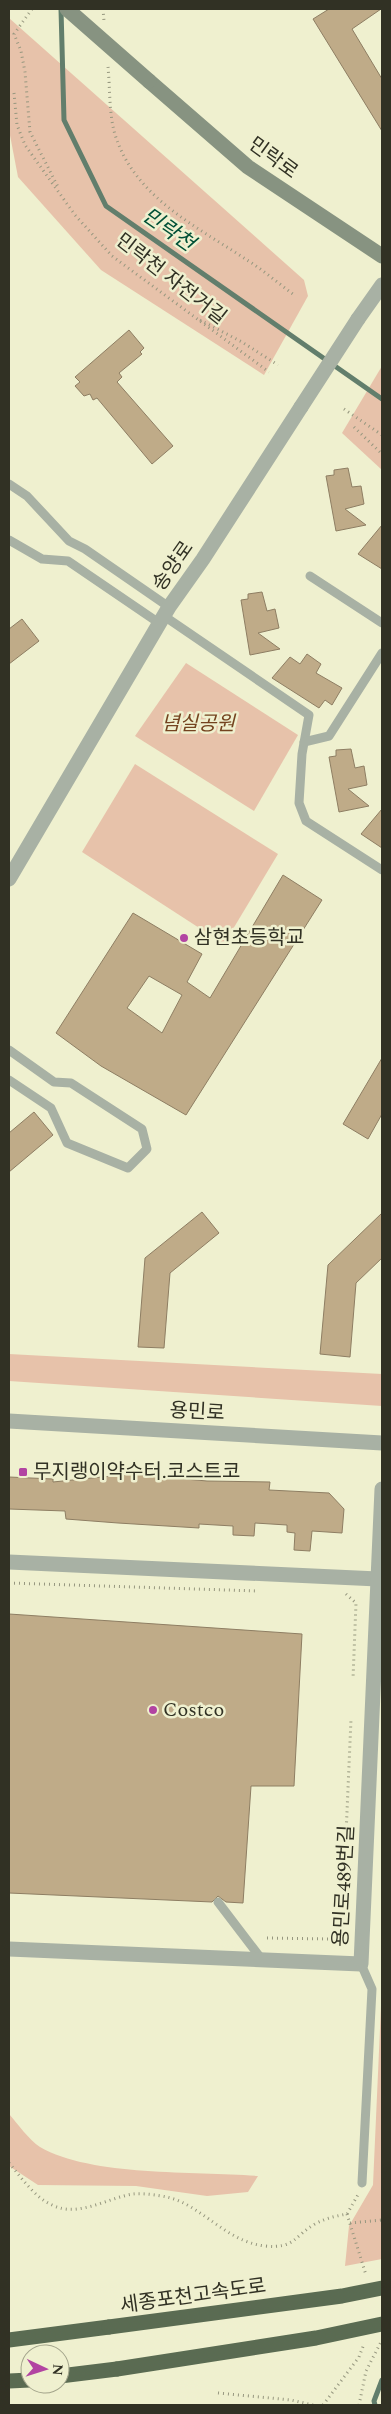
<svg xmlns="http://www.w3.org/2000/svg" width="391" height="2414" viewBox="0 0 391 2414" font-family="Spectral,'Noto Sans KR',serif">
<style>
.green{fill:#e7c2aa}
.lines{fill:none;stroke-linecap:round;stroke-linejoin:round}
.stream{stroke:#627e6c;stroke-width:5}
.building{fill:#bfab88;stroke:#8e7e63;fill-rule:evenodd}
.path{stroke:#96977f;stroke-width:3;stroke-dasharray:1 4;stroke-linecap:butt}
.service{stroke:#a8b1a4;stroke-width:9}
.minor{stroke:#a8b1a4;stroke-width:15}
.tertiary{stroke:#a8b1a4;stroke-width:15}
.secondary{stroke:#879381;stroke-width:15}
.motorway{stroke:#5a6b52;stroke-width:15}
.minor-bridge{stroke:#a8b1a4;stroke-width:15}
.secondary-bridge{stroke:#879381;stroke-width:15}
.motorway-bridge{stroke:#5a6b52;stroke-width:15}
.poi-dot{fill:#b244a2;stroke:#eff0cf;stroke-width:2}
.labels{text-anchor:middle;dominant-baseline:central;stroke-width:5;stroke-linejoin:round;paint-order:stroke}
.street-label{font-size:20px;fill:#313124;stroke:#eff0cf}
.park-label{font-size:20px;font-style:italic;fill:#74431f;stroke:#eff0cf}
.poi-label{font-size:20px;fill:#313124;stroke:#eff0cf;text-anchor:start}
.water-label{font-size:21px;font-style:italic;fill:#005036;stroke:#eff0cf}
</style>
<rect width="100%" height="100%" fill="#eff0cf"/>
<g class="green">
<path d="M9 18 304 280 308 296 264 375 101 270 18 177 9 130Z"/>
<path d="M382 366V470L342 433Z"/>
<path d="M186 663 298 735 254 811 135 736Z"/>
<path d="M135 764 278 854 224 944 82 852Z"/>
<path d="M9 1354 382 1374V1406L9 1381Z"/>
<path d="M382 1984V2259L345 2266 349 2226 373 2185Z"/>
<path d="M9 2114C18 2124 29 2140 40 2147 92 2177 197 2171 258 2176L248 2192 207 2196 136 2186 38 2185 9 2166Z"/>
</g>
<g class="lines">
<g class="stream">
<path d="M61 9 64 120 106 206 382 399"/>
<path d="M375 2405 374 2401 382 2380"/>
</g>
</g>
<g class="building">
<path d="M329 9H381L352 29 382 79V131L313 19Z"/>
<path d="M129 330 144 348 140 352 142 354 119 373 122 377 117 382 173 446 152 464 97 398 93 400 90 394 84 396 75 386 80 382 75 377Z"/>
<path d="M348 468 352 487 361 486 364 504 345 509 366 525 336 531 326 476 334 475V470Z"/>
<path d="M382 525V569L358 554Z"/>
<path d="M262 592 267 611 275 609 279 628 258 633 280 649 250 655 241 600 248 599V594Z"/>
<path d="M22 619 39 641 9 664V629Z"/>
<path d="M307 654 321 664 316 673 342 688 332 705 325 700 319 708 272 678 290 657 300 664Z"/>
<path d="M351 749 355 768 364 766 367 785 348 789 369 806 339 812 329 757 336 756V750Z"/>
<path d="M382 809V848L361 834Z"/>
<path d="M283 875 322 900 186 1115 101 1066 56 1033 133 913 202 954 187 982 210 998ZM149 976 182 995 162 1033 127 1008Z"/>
<path d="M382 1058V1114L368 1139 343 1124Z"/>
<path d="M34 1112 53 1135 9 1172V1133Z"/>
<path d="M202 1212 219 1233 170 1273 164 1348 138 1347 145 1258Z"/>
<path d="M382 1213V1258L356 1283 350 1357 320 1354 328 1265Z"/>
<path d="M131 1474 207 1481 270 1482 269 1490 329 1493 344 1509 342 1533 312 1531 310 1551 294 1550 295 1533 287 1532V1525L255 1523 254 1536 233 1535V1526L199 1524V1528L118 1523 66 1519 65 1511 9 1509V1477L53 1479V1482Z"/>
<path d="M9 1614 302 1634 294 1786H251L243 1903 226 1902 218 1896 212 1902 9 1893Z"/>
</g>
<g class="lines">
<g class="path">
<path d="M32 9 14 34 21 51 25 72 30 132 59 189"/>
<path d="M103 9 104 21"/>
<path d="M108 67C110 87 109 111 114 131 132 196 196 226 247 260 263 270 278 283 293 294"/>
<path d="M14 93 17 125 25 145 75 215 112 256 269 372"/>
<path d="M200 320 242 342 278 365"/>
<path d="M344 409 382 435"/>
<path d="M354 427 382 454"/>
<path d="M9 1583 258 1591"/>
<path d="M346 1594 356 1603 353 1679"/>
<path d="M267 1938 330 1939 342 1928 351 1719"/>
<path d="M9 2163C22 2178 34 2197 52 2205 78 2218 107 2198 133 2194 143 2193 157 2195 167 2197 202 2205 226 2242 265 2246 295 2249 294 2236 315 2224 326 2218 336 2216 347 2214L359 2193"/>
<path d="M347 2214 366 2275"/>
<path d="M350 2223 382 2220"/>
<path d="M218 2393 291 2400 313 2405"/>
<path d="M323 2405 359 2357 364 2344"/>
<path d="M359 2405 366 2371 382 2340"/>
</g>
<g class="service">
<path d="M9 484 27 496 69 541 85 549 169 607"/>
<path d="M9 540 42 559 68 561 159 623"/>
<path d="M310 576 382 623"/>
<path d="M164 616 309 715 302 754 299 803 306 821 382 870"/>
<path d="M304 742 329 736 382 653"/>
<path d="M9 1050 54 1082 71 1083 142 1129 147 1149 128 1168 67 1143 51 1108 9 1080"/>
<path d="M218 1902 263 1961"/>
<path d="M361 1964 372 1989 362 2183"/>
</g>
<g class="minor">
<path d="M358 319 382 285"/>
<path d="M9 879 169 607 203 559 301 407"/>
<path d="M9 1562 378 1579"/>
<path d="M9 1949 361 1964 382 1489"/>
</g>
<path class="tertiary" d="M9 1421 382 1443"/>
<path class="secondary" d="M149 81 248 167 382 256"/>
<g class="motorway">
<path d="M9 2340 109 2327"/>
<path d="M60 2376 117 2369"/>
<path d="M9 2381 30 2380"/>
</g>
<path class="minor-bridge" d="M301 407 358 319"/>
<path class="secondary-bridge" d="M67 9 149 81"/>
<g class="motorway-bridge">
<path d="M109 2327 342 2296 382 2288"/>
<path d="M117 2369 316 2338 382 2324"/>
</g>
</g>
<g class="poi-dot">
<circle cx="184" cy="938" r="5"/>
<rect x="18" y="1467" width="10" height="10" rx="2.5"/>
<circle cx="153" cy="1710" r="5"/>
</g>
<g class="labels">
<g class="street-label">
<text transform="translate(273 158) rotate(36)">민락로</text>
<text transform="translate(171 279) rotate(38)">민락천 자전거길</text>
<text transform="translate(173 566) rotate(-55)">송양로</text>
<text transform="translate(197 1412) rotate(3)">용민로</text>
<text transform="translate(344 1886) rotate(-87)">용민로489번길</text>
<text transform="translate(193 2296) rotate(-8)">세종포천고속도로</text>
</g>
<g class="park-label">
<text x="198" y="724">념실공원</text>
</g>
<g class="poi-label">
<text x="194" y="938">삼현초등학교</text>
<text x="33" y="1472">무지랭이약수터.코스트코</text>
<text x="163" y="1710">Costco</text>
</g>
<g class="water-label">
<text transform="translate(168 230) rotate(35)">민락천</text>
</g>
</g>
<rect width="391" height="2414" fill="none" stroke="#313124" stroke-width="20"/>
<g transform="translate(45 2369) rotate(94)"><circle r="24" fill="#eff0cf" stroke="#a3a48b"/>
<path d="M0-4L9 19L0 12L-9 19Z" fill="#b244a2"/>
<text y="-8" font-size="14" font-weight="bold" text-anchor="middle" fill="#313124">N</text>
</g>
</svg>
